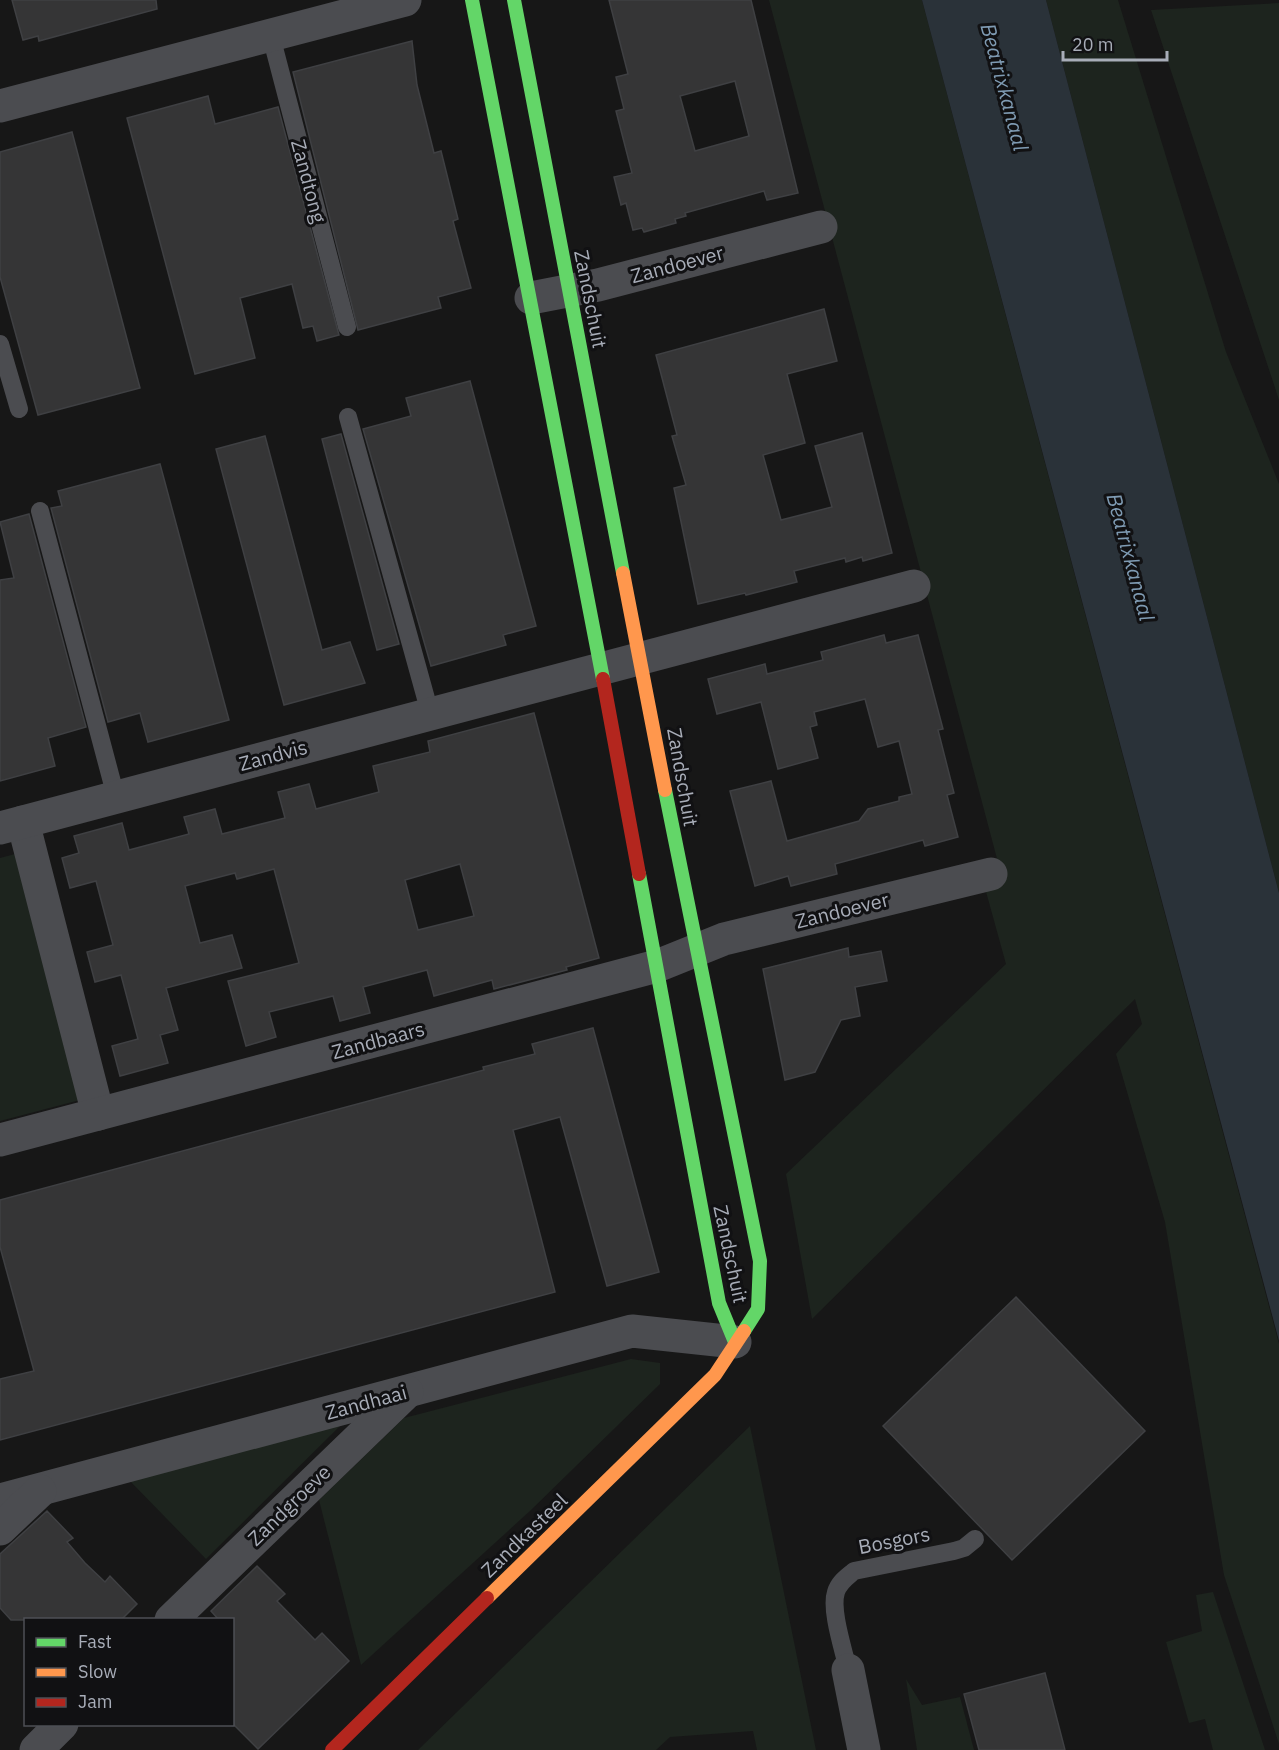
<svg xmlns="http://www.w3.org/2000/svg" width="1279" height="1750" viewBox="0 0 1279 1750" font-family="'IBM Plex Sans',sans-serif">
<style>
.green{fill:#1d241e}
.water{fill:#2a3239}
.building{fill:#353536;stroke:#3f4043;stroke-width:1.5;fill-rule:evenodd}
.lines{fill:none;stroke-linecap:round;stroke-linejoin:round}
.lane{stroke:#4b4c50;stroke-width:18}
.street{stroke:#4b4c50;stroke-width:33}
.fast{stroke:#63d668;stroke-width:14}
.slow{stroke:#ff974d;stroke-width:14}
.jam{stroke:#b3261e;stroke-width:14}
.labels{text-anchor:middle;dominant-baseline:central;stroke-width:6;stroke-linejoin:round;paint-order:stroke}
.street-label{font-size:20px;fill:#a8adb8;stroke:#111113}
.water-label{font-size:21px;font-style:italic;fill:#7f9bb3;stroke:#111113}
</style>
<rect width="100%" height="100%" fill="#171717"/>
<g class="green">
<path d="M769 0H922L1279 1344V1744L1224 1575 1165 1222 1116 1054 1142 1024 1135 999 812 1319 786 1174 1006 964 985 888 1004 885Z"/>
<path d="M1046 0H1118L1226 352 1279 484V893Z"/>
<path d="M1279 3V400L1151 10Z"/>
<path d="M15 854 80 1100 0 1121V858Z"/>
<path d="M631 1359 660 1363V1384L531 1510 361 1665 319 1500 404 1418Z"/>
<path d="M343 1423 206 1559 127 1478Z"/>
<path d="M750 1426 816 1750H757L753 1731 670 1737 656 1750H418Z"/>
<path d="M1213 1592 1265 1750H1213L1205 1719 1189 1723 1166 1642 1202 1631 1196 1595Z"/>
<path d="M906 1679 922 1705 960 1697 974 1750H917Z"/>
</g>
<path class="water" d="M922 0H1046L1279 893V1341Z"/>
<g class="building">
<path d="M12 0H156L157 9 39 41 38 36 23 40Z"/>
<path d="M609 0H751L798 193 767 200 764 191 685 213 686 216 675 219 676 223 644 232 642 228 633 230 626 203 621 205 614 177 632 173 616 111 624 109 616 77 628 74ZM735 81 749 136 695 151 680 96Z"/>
<path d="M412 41 417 85 434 153 441 151 458 219 453 221 471 288 438 297 441 308 358 330 293 72Z"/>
<path d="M208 96 215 124 278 107 339 335 317 341 313 326 303 328 292 284 240 298 255 358 195 374 127 118Z"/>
<path d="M72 132 140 388 38 415 0 277V152Z"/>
<path d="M824 309 837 361 787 374 805 443 763 455 781 520 832 507 815 446 862 433 892 553 863 561 862 557 846 562 845 558 794 571 797 582 746 595 745 593 698 604 674 488 686 485 672 436 677 435 656 355Z"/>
<path d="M470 381 536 626 503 635 506 645 431 666 363 429 411 416 406 398Z"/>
<path d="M341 434 399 644 377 650 322 439Z"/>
<path d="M265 436 322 650 350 642 365 683 284 705 216 449Z"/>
<path d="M160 464 229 720 148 742 140 713 108 722 51 508 62 506 58 491Z"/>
<path d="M29 514 86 727 48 738 55 766 0 781V580L14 578 0 522Z"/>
<path d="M884 635 886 643 918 635 943 729 938 730 954 793 947 795 958 837 925 846 923 840 835 864 837 874 791 886 788 876 755 886 730 791 771 781 787 841 859 821 868 809 899 801V797L912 794 899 741 878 747 865 699 814 712 817 725 810 727 818 758 778 769 761 702 717 714 708 679 765 664 767 674 823 660 821 652Z"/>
<path d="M534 713 599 958 566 967 567 970 494 989 492 980 434 996 427 970 363 987 370 1013 340 1021 333 996 269 1012 276 1037 246 1046 228 981 299 963 274 869 237 879 235 873 185 886 200 943 232 935 242 968 166 988 178 1030 160 1035 168 1063 120 1076 112 1046 138 1039 121 975 95 982 87 952 113 945 96 881 70 888 62 858 79 853 74 836 122 823 129 850 189 834 184 817 215 809 222 834 285 818 278 792 309 784 316 809 379 792 373 766 430 752 428 741ZM460 864 474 916 418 930 405 880Z"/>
<path d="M848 948 849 957 881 951 887 981 855 987 860 1016 841 1020 815 1072 785 1080 763 969Z"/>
<path d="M593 1028 659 1272 607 1286 560 1117 513 1130 555 1292 0 1440V1379L34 1371 0 1247V1200L484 1070 483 1067 535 1054 532 1044Z"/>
<path d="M1016 1297 1145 1431 1012 1560 883 1426Z"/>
<path d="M47 1511 73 1538 67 1542 85 1563 105 1582 110 1576 137 1604 121 1620H11L0 1608V1554Z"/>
<path d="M257 1566 285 1594 277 1601 315 1640 322 1633 349 1661 258 1749 232 1723V1620H219L211 1611Z"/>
<path d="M1045 1673 1065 1750H979L964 1694Z"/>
</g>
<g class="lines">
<g class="lane">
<path d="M271 36 347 327"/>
<path d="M0 344 19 409"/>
<path d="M348 417 430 713"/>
<path d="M40 511 116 797"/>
<path d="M848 1670C844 1651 830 1610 836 1592 839 1582 847 1577 854 1571L954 1551 964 1548 975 1539"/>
</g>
<g class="street">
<path d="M0 106 405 0"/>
<path d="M531 298 598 285 821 227"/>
<path d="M23 822 98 1114"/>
<path d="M0 828 914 586"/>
<path d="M0 1140 657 966 724 939 991 874"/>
<path d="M0 1500 632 1331 735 1342"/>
<path d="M0 1529 40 1491"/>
<path d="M171 1620 407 1392"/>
<path d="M848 1670 864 1750"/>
<path d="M36 1750 62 1724"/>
</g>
<g class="fast">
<path d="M472 0 603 679"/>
<path d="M514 0 623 573"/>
<path d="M665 790 760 1261 758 1309 744 1331"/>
<path d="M639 874 719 1303 735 1342"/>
</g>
<g class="slow">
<path d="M623 573 665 790"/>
<path d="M487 1598 715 1375 744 1331"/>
</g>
<g class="jam">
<path d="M603 679 639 874"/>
<path d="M332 1750 487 1598"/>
</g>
</g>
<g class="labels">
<g class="street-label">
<text transform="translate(309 181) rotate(75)">Zandtong</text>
<text transform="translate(677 264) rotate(-15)">Zandoever</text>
<text transform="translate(591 299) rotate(79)">Zandschuit</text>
<text transform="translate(273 755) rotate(-15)">Zandvis</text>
<text transform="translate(683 777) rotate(80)">Zandschuit</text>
<text transform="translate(842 910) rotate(-14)">Zandoever</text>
<text transform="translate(378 1040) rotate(-15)">Zandbaars</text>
<text transform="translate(731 1254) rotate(78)">Zandschuit</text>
<text transform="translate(366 1402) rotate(-15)">Zandhaai</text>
<text transform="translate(289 1505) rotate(-44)">Zandgroeve</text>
<text transform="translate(524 1535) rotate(-44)">Zandkasteel</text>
<text transform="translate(894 1540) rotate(-11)">Bosgors</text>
</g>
<g class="water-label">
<text transform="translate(1005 87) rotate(75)">Beatrixkanaal</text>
<text transform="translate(1131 557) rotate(75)">Beatrixkanaal</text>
</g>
</g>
<rect x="24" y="1618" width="210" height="108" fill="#111113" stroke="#4d4f55" stroke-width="1.5"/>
<rect x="36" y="1638" width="30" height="9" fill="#63d668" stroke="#4d4f55" stroke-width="1.5"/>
<text x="78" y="1648" font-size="18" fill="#a8adb8">Fast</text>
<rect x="36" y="1668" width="30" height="9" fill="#ff974d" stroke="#4d4f55" stroke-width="1.5"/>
<text x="78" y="1678" font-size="18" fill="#a8adb8">Slow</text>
<rect x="36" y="1698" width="30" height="9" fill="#b3261e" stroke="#4d4f55" stroke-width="1.5"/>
<text x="78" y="1708" font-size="18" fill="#a8adb8">Jam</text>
<path d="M1063 51v9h104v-9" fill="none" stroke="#a8adb8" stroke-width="3"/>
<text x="1072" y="51" font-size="18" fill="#a8adb8" stroke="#111113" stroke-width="4.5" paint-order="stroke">20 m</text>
</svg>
